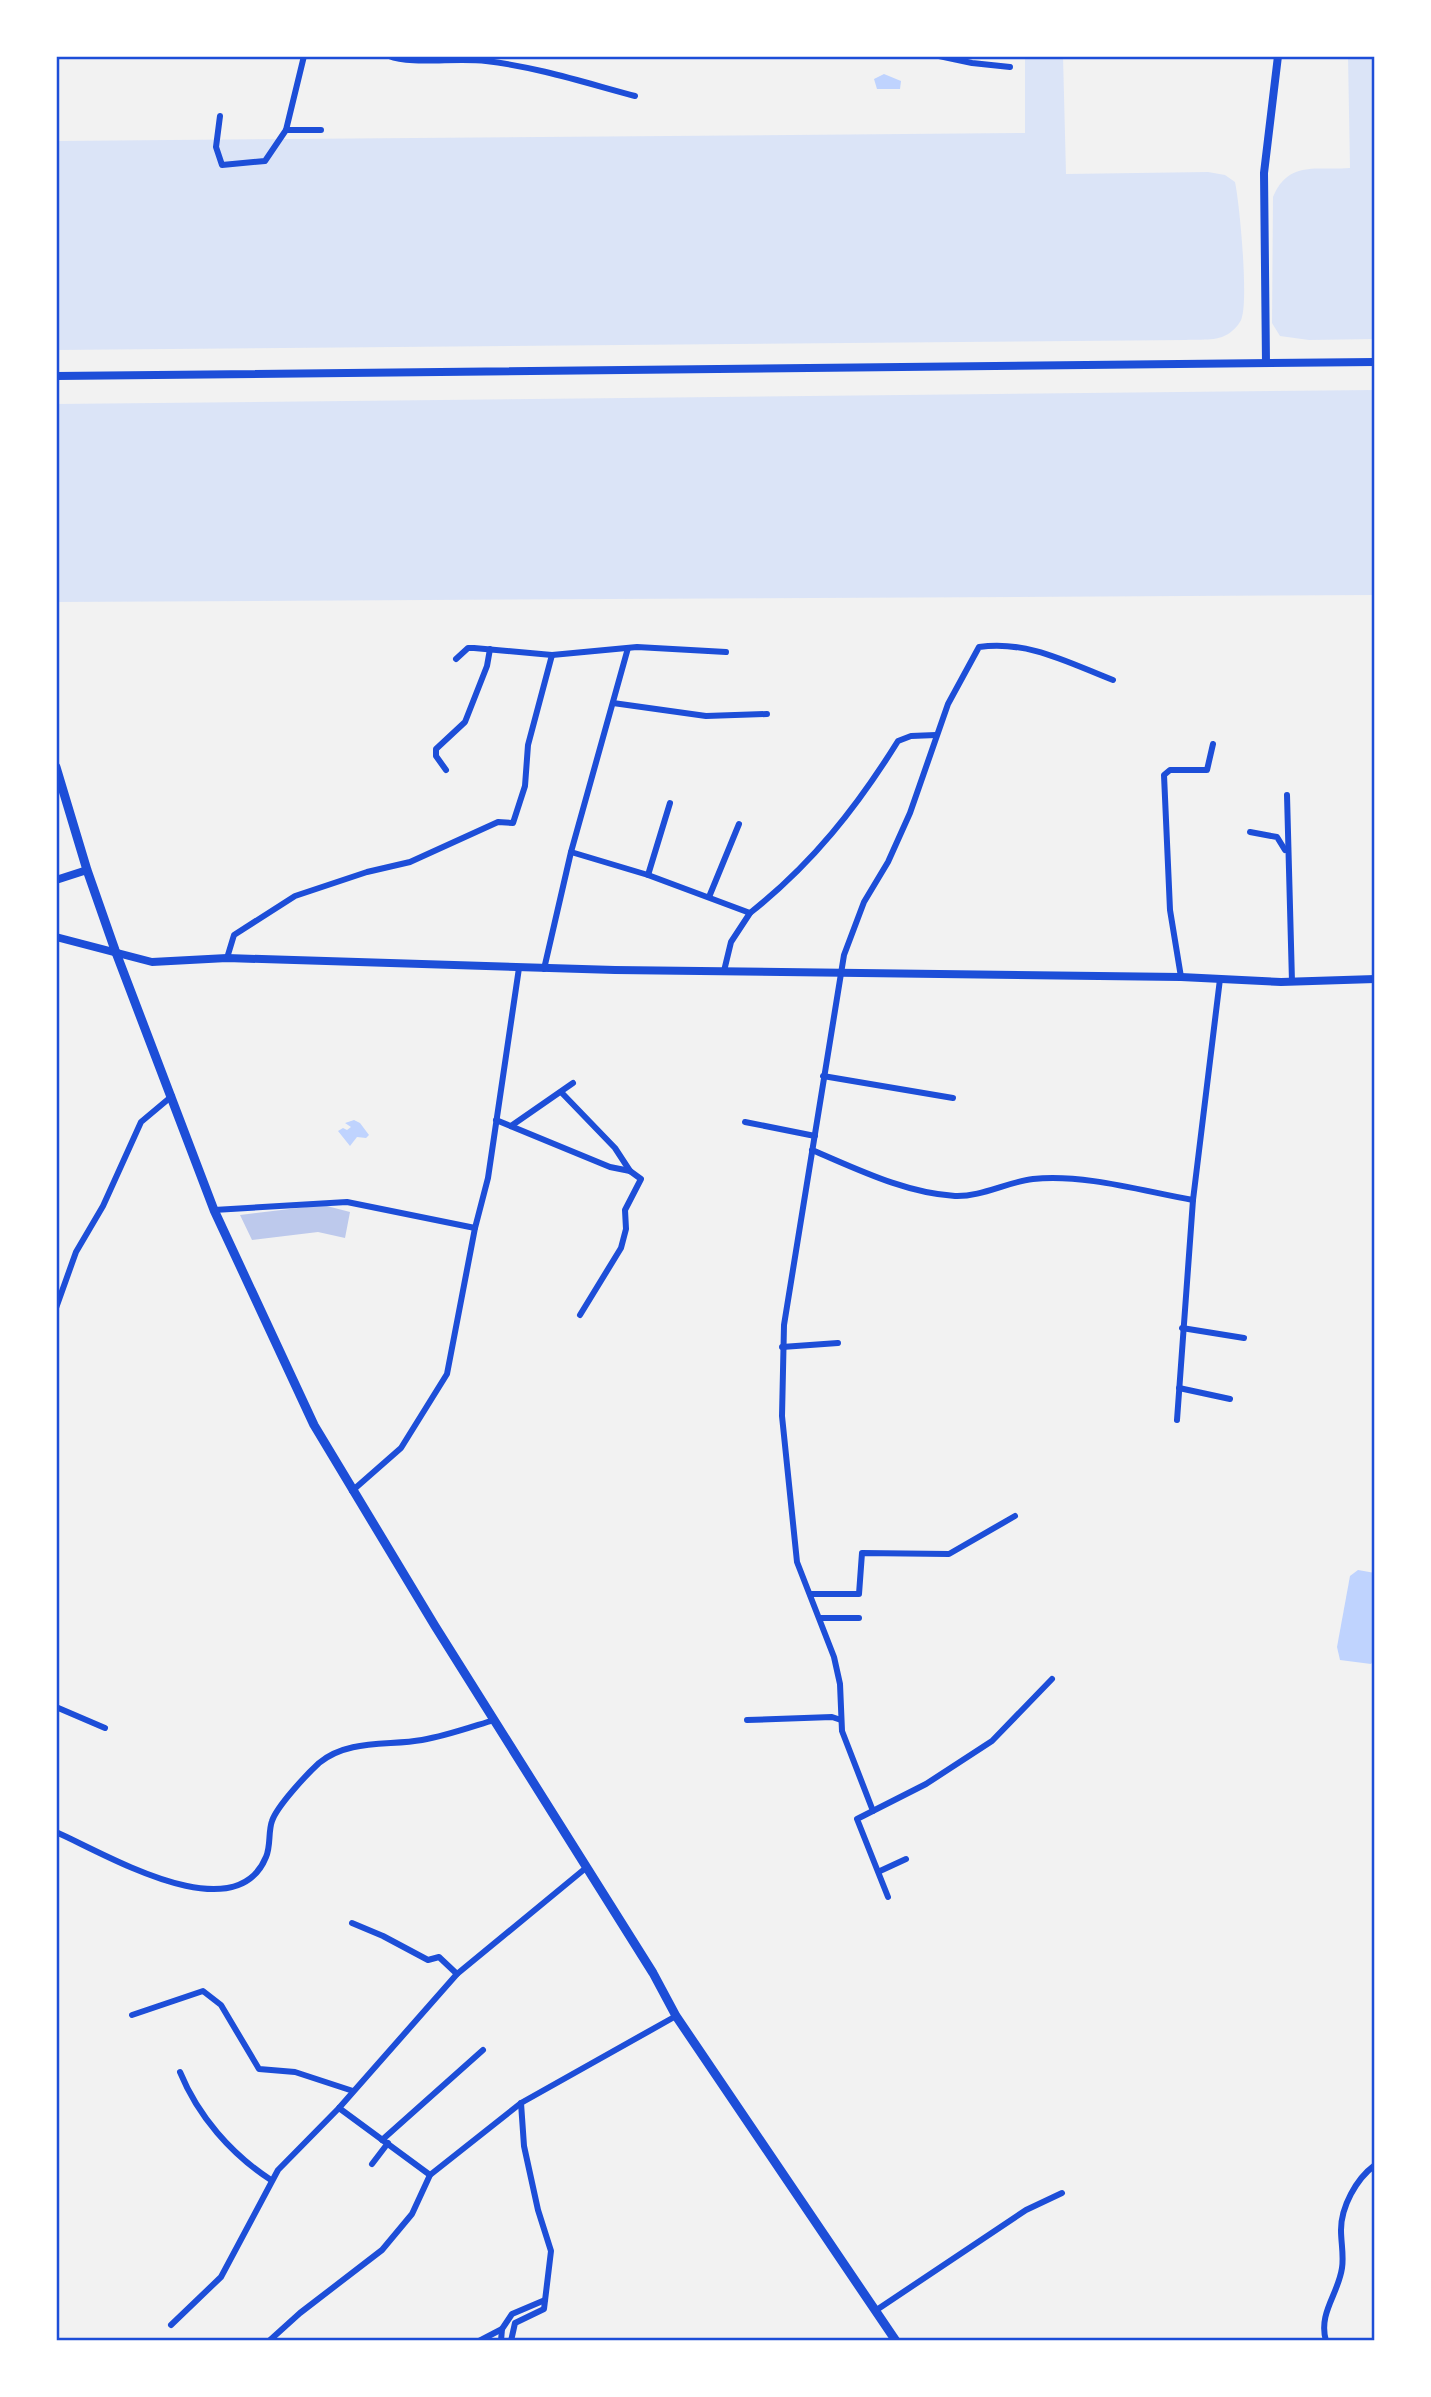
<svg xmlns="http://www.w3.org/2000/svg" width="1431" height="2397" viewBox="0 0 1431 2397" font-family="Overpass,sans-serif">
<style>
.green{fill:#dbe4f7}
.water{fill:#bfd3fe}
.building{fill:#bdc9ec}
.lines{fill:none;stroke-linecap:round;stroke-linejoin:round}
.minor{stroke:#1d4ed8;stroke-width:6}
.tertiary{stroke:#1d4ed8;stroke-width:8}
.secondary{stroke:#1d4ed8;stroke-width:9}
.neatline{fill:none;stroke:#1d4ed8;stroke-width:2.5}
</style>
<rect width="100%" height="100%" fill="#f2f2f2"/>
<g class="green">
<path d="M1025 56H1063L1066 174 1208 172 1225 175 1235 182C1240 206 1248 296 1242 317 1241 322 1236 328 1232 331 1220 342 1202 339 1186 340L56 350V141L1025 133Z"/>
<path d="M1348 56H1375V339L1309 340 1280 336 1272 323 1273 197C1289 160 1315 171 1350 168Z"/>
<path d="M1375 390V595L56 602V404Z"/>
</g>
<g class="water">
<path d="M884 74 901 81 900 89H877L874 79Z"/>
<path d="M354 1120 360 1123 369 1135 366 1138 357 1137 350 1146 338 1131 343 1128 347 1130 351 1127 345 1123Z"/>
<path d="M1358 1570 1375 1573V1658L1371 1664 1340 1660 1337 1647 1350 1576Z"/>
</g>
<path class="building" d="M323 1205 350 1212 345 1238 318 1232 252 1240 240 1215Z"/>
<g class="lines">
<g class="minor">
<path d="M389 56C411 65 458 57 486 61 537 67 586 83 635 96"/>
<path d="M939 56 972 63 1010 67"/>
<path d="M220 116 216 147 222 165 265 161 286 130H321"/>
<path d="M286 130 304 56"/>
<path d="M456 659 468 648H474L552 655 637 647 726 652"/>
<path d="M613 703 706 716 767 714"/>
<path d="M446 770 436 756V749L465 722 487 666 490 649"/>
<path d="M1287 795 1292 982"/>
<path d="M1250 832 1277 837 1285 850"/>
<path d="M571 852 648 875 750 913 731 942 724 971"/>
<path d="M648 875 670 803"/>
<path d="M709 897 739 824"/>
<path d="M750 913C812 864 857 807 898 741L911 736 936 735"/>
<path d="M227 958 234 935 295 896 367 872 410 862 498 822 513 823 525 786 528 745 552 655"/>
<path d="M544 969 571 852 628 648"/>
<path d="M1181 977 1170 910 1164 775 1170 770H1207L1213 744"/>
<path d="M823 1076 953 1098"/>
<path d="M561 1092 615 1148 630 1171"/>
<path d="M496 1120 610 1167 630 1171 641 1179 625 1210 626 1229 621 1248 580 1315"/>
<path d="M745 1122 815 1136"/>
<path d="M511 1126 573 1083"/>
<path d="M812 1150C857 1169 905 1193 955 1196 981 1197 1007 1182 1033 1179 1086 1174 1142 1191 1193 1200"/>
<path d="M214 1210 347 1202 475 1228"/>
<path d="M56 1308 76 1252 103 1206 141 1122 172 1096"/>
<path d="M1182 1328 1244 1338"/>
<path d="M782 1347 838 1343"/>
<path d="M1179 1388 1230 1399"/>
<path d="M1177 1420 1193 1200 1220 979"/>
<path d="M352 1491 401 1448 447 1374 475 1228 488 1178 519 968"/>
<path d="M810 1594H859L862 1553 949 1554 1015 1516"/>
<path d="M820 1618H859"/>
<path d="M56 1707 105 1728"/>
<path d="M747 1720 832 1717 841 1720"/>
<path d="M873 1811 842 1731 840 1684 834 1657 797 1562 782 1416 784 1325 844 955 864 902 888 862 910 813 948 704 979 647C1028 640 1069 663 1113 680"/>
<path d="M56 1832C104 1853 235 1933 266 1857 271 1846 268 1832 272 1821 277 1806 307 1774 319 1763 348 1739 388 1746 422 1740 446 1736 471 1727 494 1720"/>
<path d="M880 1871 906 1859"/>
<path d="M888 1897 857 1819 926 1784 992 1741 1052 1679"/>
<path d="M352 1923 383 1936 428 1960 439 1957 457 1974"/>
<path d="M132 2015 203 1991 221 2005 259 2069 295 2072 353 2091"/>
<path d="M180 2072C198 2116 231 2154 271 2180"/>
<path d="M339 2108 430 2175"/>
<path d="M382 2140 483 2050"/>
<path d="M372 2164 388 2143"/>
<path d="M875 2311 1026 2210 1062 2193"/>
<path d="M171 2325 221 2277 278 2170 339 2108 457 1974 587 1867"/>
<path d="M269 2341 300 2313 382 2250 412 2214 430 2175 521 2103 676 2016"/>
<path d="M479 2341 502 2329 512 2314 545 2300"/>
<path d="M501 2341 502 2329"/>
<path d="M511 2341 515 2323 544 2309 551 2251 538 2210 524 2146 521 2103"/>
<path d="M1326 2341C1318 2313 1338 2295 1342 2268 1344 2255 1341 2243 1341 2230 1341 2207 1356 2179 1375 2165"/>
</g>
<g class="tertiary">
<path d="M1266 363 1264 173 1278 56"/>
<path d="M56 376 1375 362"/>
<path d="M56 880 87 870"/>
<path d="M56 937 152 962 227 958 615 970 1181 977 1281 982 1375 979"/>
</g>
<path class="secondary" d="M56 767 87 870 115 950 214 1210 314 1425 435 1626 653 1973 676 2016 896 2341"/>
</g>
<rect width="1431" height="2397" fill="none" stroke="#ffffff" stroke-width="116"/>
<rect x="58" y="58" width="1315" height="2281" class="neatline"/>
</svg>
